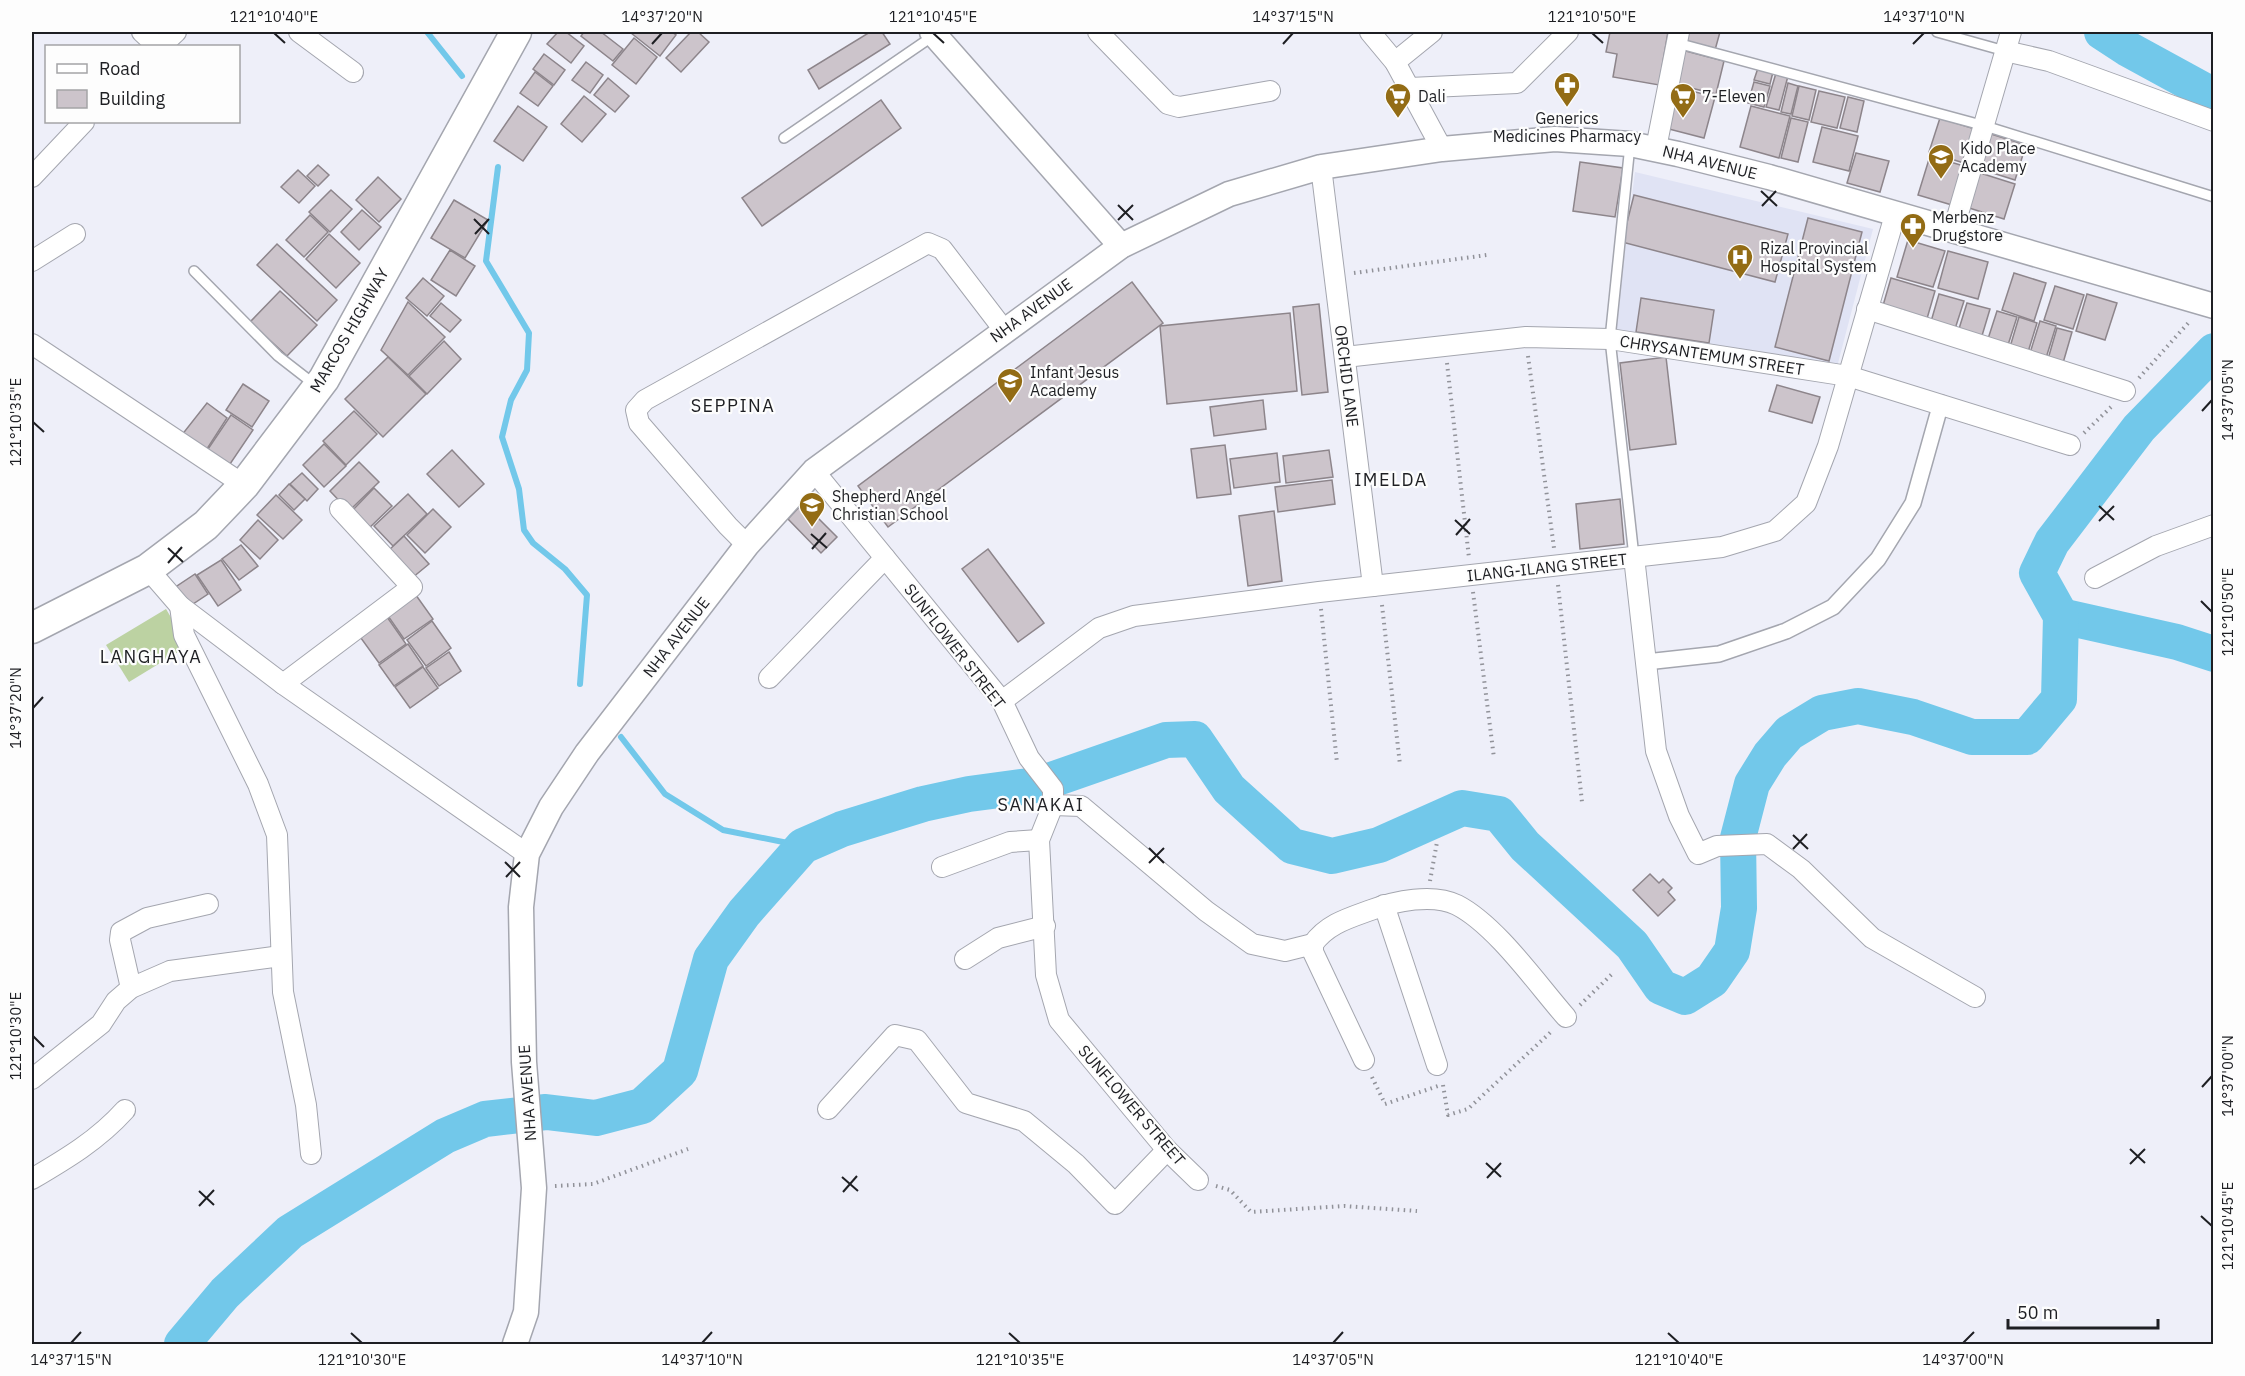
<svg xmlns="http://www.w3.org/2000/svg" width="2245" height="1376" viewBox="0 0 2245 1376" font-family="'IBM Plex Sans',sans-serif">
<style>
.built{fill:#e0e3f4}
.green{fill:#bcd2a2}
.lines{fill:none;stroke-linecap:round;stroke-linejoin:round}
.stream{stroke:#72c8ea;stroke-width:6}
.river{stroke:#72c8ea;stroke-width:36}
.building{fill:#ccc4cb;stroke:#8d858b;stroke-width:1.5}
.service-casing{stroke:#a4a6af;stroke-width:12}
.pedestrian-casing{stroke:#a4a6af;stroke-width:18}
.minor-casing{stroke:#a4a6af;stroke-width:22}
.tertiary-casing{stroke:#a4a6af;stroke-width:27}
.primary-casing{stroke:#a4a6af;stroke-width:33}
.path{stroke:#919299;stroke-width:4;stroke-dasharray:1.5 4.5;stroke-linecap:butt}
.service{stroke:#fff;stroke-width:9}
.pedestrian{stroke:#fff;stroke-width:15}
.minor{stroke:#fff;stroke-width:20}
.tertiary{stroke:#fff;stroke-width:24}
.primary{stroke:#fff;stroke-width:30}
.ticks{fill:none;stroke:#1e1f23;stroke-width:2}
.labels{text-anchor:middle;dominant-baseline:central;stroke-width:4.5;stroke-linejoin:round;paint-order:stroke}
.poi-label{font-size:16px;fill:#1e1f23;stroke:#fdfdfd;text-anchor:start}
.street-label{font-size:16px;fill:#1e1f23;stroke:#fdfdfd}
.neighbourhood-label{font-size:18px;letter-spacing:1.5px;fill:#1e1f23;stroke:#fdfdfd}
.neatline{fill:none;stroke:#1e1f23;stroke-width:2}
.ticks-label{font-size:15px;text-anchor:middle;fill:#1e1f23}
</style>
<rect width="100%" height="100%" fill="#eeeff9"/>
<path class="built" d="M1635 172 1873 229 1837 367 1615 330Z"/>
<path class="green" d="M166 609 188 646 129 682 106 645Z"/>
<g class="lines">
<g class="stream">
<path d="M427 32 462 76"/>
<path d="M498 167 486 261 529 333 527 370 511 400 502 437 519 489 524 530 533 543 565 569 587 595 580 684"/>
<path d="M621 737 665 794 723 830 803 846"/>
</g>
<g class="river">
<path d="M2102 32 2128 49 2214 96"/>
<path d="M2061 616 2177 642 2214 654"/>
<path d="M182 1344 225 1293 290 1232 445 1136 485 1119 546 1112 596 1118 642 1106 680 1071 711 959 744 913 803 846 842 829 923 804 969 794 1037 785 1166 740 1195 739 1229 789 1292 846 1332 856 1379 845 1462 808 1499 814 1525 846 1632 945 1661 987 1685 997 1712 980 1732 951 1739 908 1738 838 1752 784 1770 755 1789 733 1822 713 1858 706 1913 717 1972 737H2027L2059 699 2061 616 2037 573 2052 542 2139 428 2214 351"/>
</g>
</g>
<g class="building">
<path d="M558 32H566L584 46 571 63 547 44Z"/>
<path d="M584 32H601L623 49 613 61 581 36Z"/>
<path d="M632 32H672L676 35 660 56 631 33Z"/>
<path d="M691 32H698L709 42 681 72 666 58Z"/>
<path d="M870 32H882L890 44 819 89 808 70Z"/>
<path d="M1610 32H1668L1659 85 1613 77 1617 54 1606 52Z"/>
<path d="M1686 32H1720L1715 50 1683 42Z"/>
<path d="M634 38 657 57 636 84 612 65Z"/>
<path d="M1682 50 1724 61 1716 94 1674 84Z"/>
<path d="M544 54 565 70 554 85 533 69Z"/>
<path d="M586 62 603 75 590 93 572 80Z"/>
<path d="M1758 68 1773 72 1770 84 1754 80Z"/>
<path d="M535 72 553 86 538 106 520 93Z"/>
<path d="M1776 73 1788 76 1779 110 1766 107Z"/>
<path d="M608 78 629 96 615 112 594 95Z"/>
<path d="M1754 82 1770 86 1764 107 1748 103Z"/>
<path d="M1788 83 1798 86 1791 114 1781 112Z"/>
<path d="M1799 86 1816 90 1809 120 1792 116Z"/>
<path d="M1676 87 1715 97 1704 138 1665 128Z"/>
<path d="M1819 91 1845 97 1837 128 1811 122Z"/>
<path d="M584 96 606 114 582 142 561 124Z"/>
<path d="M1848 97 1864 101 1857 132 1840 128Z"/>
<path d="M881 100 901 128 762 226 742 198Z"/>
<path d="M518 106 547 127 523 161 494 141Z"/>
<path d="M1751 106 1790 116 1779 158 1740 147Z"/>
<path d="M1791 118 1808 122 1798 162 1781 158Z"/>
<path d="M1940 118 1978 130 1967 164 1929 152Z"/>
<path d="M1822 127 1858 136 1849 171 1813 162Z"/>
<path d="M1991 134 2026 145 2015 180 1980 169Z"/>
<path d="M1856 153 1889 161 1880 192 1847 183Z"/>
<path d="M1930 156 1964 166 1952 205 1918 195Z"/>
<path d="M1580 162 1623 168 1615 217 1573 211Z"/>
<path d="M318 165 329 175 318 186 307 176Z"/>
<path d="M298 170 315 186 299 203 281 187Z"/>
<path d="M1977 172 2015 184 2004 219 1966 207Z"/>
<path d="M378 177 401 199 379 222 356 200Z"/>
<path d="M331 190 352 209 330 232 309 212Z"/>
<path d="M1634 195 1788 234 1775 282 1622 242Z"/>
<path d="M454 200 488 220 465 258 431 238Z"/>
<path d="M362 210 381 227 359 250 341 232Z"/>
<path d="M310 215 328 232 304 257 286 240Z"/>
<path d="M1808 218 1862 232 1829 361 1775 347Z"/>
<path d="M329 234 360 263 336 288 306 259Z"/>
<path d="M1908 240 1945 251 1933 287 1897 277Z"/>
<path d="M277 244 337 300 317 321 257 265Z"/>
<path d="M450 250 475 266 456 296 431 280Z"/>
<path d="M1948 251 1988 262 1978 299 1938 288Z"/>
<path d="M2014 273 2046 283 2034 321 2002 310Z"/>
<path d="M423 278 444 296 427 316 406 298Z"/>
<path d="M1891 278 1935 291 1926 322 1882 309Z"/>
<path d="M1132 282 1163 323 888 527 858 486Z"/>
<path d="M2055 286 2084 295 2073 329 2044 320Z"/>
<path d="M280 291 317 325 287 356 250 322Z"/>
<path d="M1939 294 1964 301 1954 332 1930 325Z"/>
<path d="M2087 294 2117 303 2105 340 2076 331Z"/>
<path d="M1641 298 1714 310 1709 343 1636 332Z"/>
<path d="M408 302 445 337 408 375 381 350Z"/>
<path d="M441 303 461 320 450 332 430 316Z"/>
<path d="M1967 303 1990 309 1981 339 1958 332Z"/>
<path d="M1319 304 1328 392 1302 395 1293 307Z"/>
<path d="M1997 311 2017 317 2007 348 1987 342Z"/>
<path d="M1290 313 1297 391 1167 404 1160 326Z"/>
<path d="M2019 317 2037 323 2028 352 2010 347Z"/>
<path d="M2040 321 2056 326 2046 358 2030 353Z"/>
<path d="M2057 328 2072 332 2063 363 2048 359Z"/>
<path d="M444 341 461 359 427 394 409 376Z"/>
<path d="M388 357 426 394 383 437 345 399Z"/>
<path d="M1666 357 1676 444 1630 450 1620 363Z"/>
<path d="M243 384 269 401 252 427 226 410Z"/>
<path d="M1777 385 1820 397 1812 423 1769 411Z"/>
<path d="M1263 400 1266 429 1214 436 1210 407Z"/>
<path d="M207 403 227 418 205 452 181 436Z"/>
<path d="M354 411 377 434 346 465 323 441Z"/>
<path d="M231 415 253 430 228 467 206 452Z"/>
<path d="M324 444 346 466 324 487 303 465Z"/>
<path d="M1225 445 1231 494 1197 498 1191 449Z"/>
<path d="M452 450 484 484 459 507 427 474Z"/>
<path d="M1329 450 1333 477 1286 483 1283 456Z"/>
<path d="M1277 453 1280 482 1234 488 1230 459Z"/>
<path d="M359 462 379 482 349 511 330 491Z"/>
<path d="M302 473 318 489 307 501 290 484Z"/>
<path d="M1332 480 1335 504 1278 512 1275 487Z"/>
<path d="M289 484 305 499 294 510 279 495Z"/>
<path d="M374 488 392 506 366 531 349 514Z"/>
<path d="M408 494 427 514 393 546 374 526Z"/>
<path d="M276 495 302 520 283 539 257 515Z"/>
<path d="M1620 499 1624 544 1580 549 1576 504Z"/>
<path d="M803 503 837 537 821 553 788 519Z"/>
<path d="M433 509 451 527 425 553 407 535Z"/>
<path d="M1274 511 1282 581 1248 586 1239 516Z"/>
<path d="M258 520 278 540 260 559 240 540Z"/>
<path d="M404 536 429 564 412 578 388 551Z"/>
<path d="M241 545 258 566 239 580 222 559Z"/>
<path d="M988 549 1044 623 1018 642 962 569Z"/>
<path d="M221 560 241 590 218 606 197 575Z"/>
<path d="M195 574 208 594 187 608 174 588Z"/>
<path d="M413 591 433 619 404 639 386 613Z"/>
<path d="M385 614 406 644 379 663 358 634Z"/>
<path d="M432 621 451 648 426 666 407 640Z"/>
<path d="M408 644 423 666 394 686 379 665Z"/>
<path d="M449 652 461 671 439 686 426 668Z"/>
<path d="M423 667 438 688 410 708 395 687Z"/>
<path d="M1650 874 1659 883 1663 879 1672 888 1668 892 1675 900 1658 916 1633 890Z"/>
</g>
<g class="lines">
<g class="service-casing">
<g id="service">
<path d="M1937 32 2005 51"/>
<path d="M1677 43 1985 126 2214 197"/>
<path d="M784 138 933 36"/>
<path d="M1630 145 1610 339 1634 557"/>
<path d="M194 271 278 356 314 384"/>
</g>
</g>
<g class="pedestrian-casing">
<path id="pedestrian" d="M1646 662 1719 654 1786 631 1833 607 1878 559 1913 503 1941 403"/>
</g>
<g class="minor-casing">
<g id="minor">
<path d="M142 32 157 46"/>
<path d="M299 32 353 72"/>
<path d="M1098 32 1168 104 1179 107 1270 91"/>
<path d="M1370 32 1395 62 1442 149"/>
<path d="M161 46 176 32"/>
<path d="M2005 51 2049 61 2214 121"/>
<path d="M1395 62 1432 32"/>
<path d="M1410 88 1517 83 1568 32"/>
<path d="M1656 148 1679 32"/>
<path d="M1321 167 1373 586"/>
<path d="M32 177 84 122"/>
<path d="M1953 231 2011 32"/>
<path d="M32 261 75 234"/>
<path d="M1867 309 2125 391"/>
<path d="M32 344 244 485"/>
<path d="M1345 357 1526 337 1610 339 1848 376 2070 445"/>
<path d="M814 471 1002 701 1029 758 1053 789V805L1039 840 1046 975 1059 1020 1167 1150 1198 1180"/>
<path d="M747 545 728 526 639 423 636 410 645 400 928 243 942 249 1004 330"/>
<path d="M1634 557 1656 751 1679 816 1698 854 1717 846 1767 844 1801 869 1872 938 1975 997"/>
<path d="M148 569 180 606 283 684 527 854"/>
<path d="M2095 578 2156 546 2214 525"/>
<path d="M180 606 184 635 258 784 277 835 283 992 306 1105 311 1154"/>
<path d="M769 678 885 558"/>
<path d="M283 684 412 587 340 509"/>
<path d="M1002 701 1099 628 1134 616 1319 592 1722 547 1775 531 1806 503 1828 446 1895 215"/>
<path d="M1053 805 1081 806 1206 911 1252 944 1285 951 1313 944"/>
<path d="M942 867 1010 842 1039 840"/>
<path d="M1384 905 1437 1065"/>
<path d="M965 959 998 938 1045 926"/>
<path d="M131 988 120 940 121 932 147 918 208 904"/>
<path d="M1364 1060 1313 952V944C1327 924 1349 918 1371 910 1395 901 1433 893 1457 905 1496 925 1537 984 1566 1017"/>
<path d="M32 1079 101 1024 116 1001 131 988 170 971 281 956"/>
<path d="M828 1109 895 1035 917 1040 966 1103 1024 1121 1076 1164 1115 1204 1167 1150"/>
<path d="M32 1179C66 1159 98 1140 125 1110"/>
</g>
</g>
<g class="tertiary-casing">
<g id="tertiary">
<path d="M932 32 1121 246"/>
<path d="M515 1344 526 1312 534 1188 524 1062 521 907 527 854 551 807 587 753 747 545 814 471 1121 246 1229 194 1321 167 1442 149 1555 139 1630 144 1678 154 1769 177 2214 306"/>
</g>
</g>
<g class="primary-casing">
<path id="primary" d="M32 628 148 569 206 525 244 485 324 379 516 32"/>
</g>
<g class="path">
<path d="M1354 273 1487 255"/>
<path d="M1528 356 1554 548"/>
<path d="M1447 363 1469 558"/>
<path d="M2139 378 2190 321"/>
<path d="M2084 433 2111 407"/>
<path d="M1558 585 1582 802"/>
<path d="M1473 592 1494 758"/>
<path d="M1382 605 1400 765"/>
<path d="M1321 609 1337 763"/>
<path d="M1430 881 1437 842"/>
<path d="M1580 1005 1612 974"/>
<path d="M1372 1077 1385 1104 1441 1085"/>
<path d="M1443 1085 1448 1115 1468 1109 1553 1030"/>
<path d="M555 1186 593 1184 688 1149"/>
<path d="M1216 1186 1230 1190 1251 1212 1344 1206 1417 1211"/>
</g>
<use href="#service" class="service"/>
<use href="#pedestrian" class="pedestrian"/>
<use href="#minor" class="minor"/>
<use href="#tertiary" class="tertiary"/>
<use href="#primary" class="primary"/>
</g>
<path class="ticks" d="M274 33 285 43M933 33 944 43M1592 33 1603 43M652 44 662 33M1283 44 1293 33M1913 44 1924 33M1761 191 1777 206M1118 205 1133 220M1762 206 1776 191M474 219 489 234M1118 220 1133 205M475 234 489 219M2202 411 2212 400M33 422 44 432M2099 506 2114 520M1455 520 1470 534M2099 521 2114 506M811 534 827 548M1456 535 1470 519M168 548 183 562M812 549 826 533M168 563 182 547M2201 601 2212 612M33 708 43 697M1793 835 1808 849M1149 848 1164 863M1793 849 1807 834M505 862 520 877M1149 863 1164 848M506 877 520 862M33 1036 44 1047M2202 1087 2212 1076M2130 1149 2145 1163M1486 1163 1501 1177M2130 1164 2145 1149M842 1177 858 1191M1487 1178 1501 1163M199 1191 214 1205M843 1192 857 1176M199 1206 214 1190M2201 1216 2212 1226M351 1333 362 1343M1009 1333 1020 1343M1668 1333 1679 1343M71 1343 81 1332M702 1343 712 1332M1333 1343 1343 1332M1963 1343 1974 1332"/>
<defs>
<g id="pharmacy-pin" transform="scale(1.35)"><path d="M0 17L-7.5 6A9.5 9.5 0 1 1 7.5 6Z" fill="#936c15" stroke="#fdfdfd"/><path d="M-2-6h4v4h4v4h-4v4h-4v-4h-4v-4h4Z" fill="#fff"/></g>
<g id="supermarket-pin" transform="scale(1.35)"><path d="M0 17L-7.5 6A9.5 9.5 0 1 1 7.5 6Z" fill="#936c15" stroke="#fdfdfd"/><path d="M-6-5.5h2.5l.6 2H6L4.5 2H-2.5L-4.4-4H-6ZM-1.5 3.2a1.3 1.3 0 1 0 .1 0ZM3 3.2a1.3 1.3 0 1 0 .1 0Z" fill="#fff"/></g>
<g id="school-pin" transform="scale(1.35)"><path d="M0 17L-7.5 6A9.5 9.5 0 1 1 7.5 6Z" fill="#936c15" stroke="#fdfdfd"/><path d="M0-5L7-2L0 1L-7-2ZM-4 1L0 2.5L4 1V4Q0 6-4 4Z" fill="#fff"/></g>
<g id="hospital-pin" transform="scale(1.35)"><path d="M0 17L-7.5 6A9.5 9.5 0 1 1 7.5 6Z" fill="#936c15" stroke="#fdfdfd"/><path d="M-5-5h3v3.5h4V-5h3V5h-3V1.5h-4V5h-3Z" fill="#fff"/></g>
</defs>
<g fill-rule="evenodd">
<use href="#pharmacy-pin" x="1567" y="85"/>
<use href="#supermarket-pin" x="1398" y="96"/>
<use href="#supermarket-pin" x="1683" y="96"/>
<use href="#school-pin" x="1941" y="157"/>
<use href="#pharmacy-pin" x="1913" y="226"/>
<use href="#hospital-pin" x="1740" y="257"/>
<use href="#school-pin" x="1010" y="381"/>
<use href="#school-pin" x="812" y="505"/>
</g>
<g class="labels">
<g class="poi-label">
<text x="1418" y="96">Dali</text>
<text x="1702" y="96">7-Eleven</text>
<text x="1567" y="118" text-anchor="middle">Generics<tspan x="1567" dy="18">Medicines Pharmacy</tspan></text>
<text x="1960" y="148">Kido Place<tspan x="1960" dy="18">Academy</tspan></text>
<text x="1932" y="217">Merbenz<tspan x="1932" dy="18">Drugstore</tspan></text>
<text x="1760" y="248">Rizal Provincial<tspan x="1760" dy="18">Hospital System</tspan></text>
<text x="1030" y="372">Infant Jesus<tspan x="1030" dy="18">Academy</tspan></text>
<text x="832" y="496">Shepherd Angel<tspan x="832" dy="18">Christian School</tspan></text>
</g>
<g class="street-label">
<text transform="translate(1710 162) rotate(14)">NHA AVENUE</text>
<text transform="translate(1031 310) rotate(-36)">NHA AVENUE</text>
<text transform="translate(349 330) rotate(-60)">MARCOS HIGHWAY</text>
<text transform="translate(1712 355) rotate(9)">CHRYSANTEMUM STREET</text>
<text transform="translate(1347 376) rotate(83)">ORCHID LANE</text>
<text transform="translate(1547 567) rotate(-6)">ILANG-ILANG STREET</text>
<text transform="translate(676 637) rotate(-52)">NHA AVENUE</text>
<text transform="translate(955 646) rotate(52)">SUNFLOWER STREET</text>
<text transform="translate(527 1093) rotate(-94)">NHA AVENUE</text>
<text transform="translate(1132 1105) rotate(49)">SUNFLOWER STREET</text>
</g>
<g class="neighbourhood-label">
<text x="733" y="405">SEPPINA</text>
<text x="1391" y="479">IMELDA</text>
<text x="151" y="656">LANGHAYA</text>
<text x="1041" y="804">SANAKAI</text>
</g>
</g>
<rect width="2245" height="1376" fill="none" stroke="#fdfdfd" stroke-width="66"/>
<rect x="45" y="45" width="195" height="78" fill="#fdfdfd" stroke="#a4a4a6" stroke-width="1.5"/>
<rect x="57" y="64" width="30" height="9" fill="#ffffff" stroke="#a4a4a6" stroke-width="1.5"/>
<text x="99" y="75" font-size="18" fill="#1e1f23">Road</text>
<rect x="57" y="90" width="30" height="18" fill="#ccc4cb" stroke="#a4a4a6" stroke-width="1.5"/>
<text x="99" y="105" font-size="18" fill="#1e1f23">Building</text>
<path d="M2008 1319v9h150v-9" fill="none" stroke="#1e1f23" stroke-width="3"/>
<text x="2017" y="1319" font-size="18" fill="#1e1f23" stroke="#fdfdfd" stroke-width="4.5" paint-order="stroke">50 m</text>
<rect x="33" y="33" width="2179" height="1310" class="neatline"/>
<g class="ticks-label">
<text x="274" y="22">121°10'40"E</text>
<text x="662" y="22">14°37'20"N</text>
<text x="933" y="22">121°10'45"E</text>
<text x="1293" y="22">14°37'15"N</text>
<text x="1592" y="22">121°10'50"E</text>
<text x="1924" y="22">14°37'10"N</text>
<text transform="translate(2228 400) rotate(-90)" y="5">14°37'05"N</text>
<text transform="translate(16 422) rotate(-90)" y="5">121°10'35"E</text>
<text transform="translate(2228 612) rotate(-90)" y="5">121°10'50"E</text>
<text transform="translate(16 708) rotate(-90)" y="5">14°37'20"N</text>
<text transform="translate(16 1036) rotate(-90)" y="5">121°10'30"E</text>
<text transform="translate(2228 1076) rotate(-90)" y="5">14°37'00"N</text>
<text transform="translate(2228 1226) rotate(-90)" y="5">121°10'45"E</text>
<text x="71" y="1365">14°37'15"N</text>
<text x="362" y="1365">121°10'30"E</text>
<text x="702" y="1365">14°37'10"N</text>
<text x="1020" y="1365">121°10'35"E</text>
<text x="1333" y="1365">14°37'05"N</text>
<text x="1679" y="1365">121°10'40"E</text>
<text x="1963" y="1365">14°37'00"N</text>
</g>
</svg>
